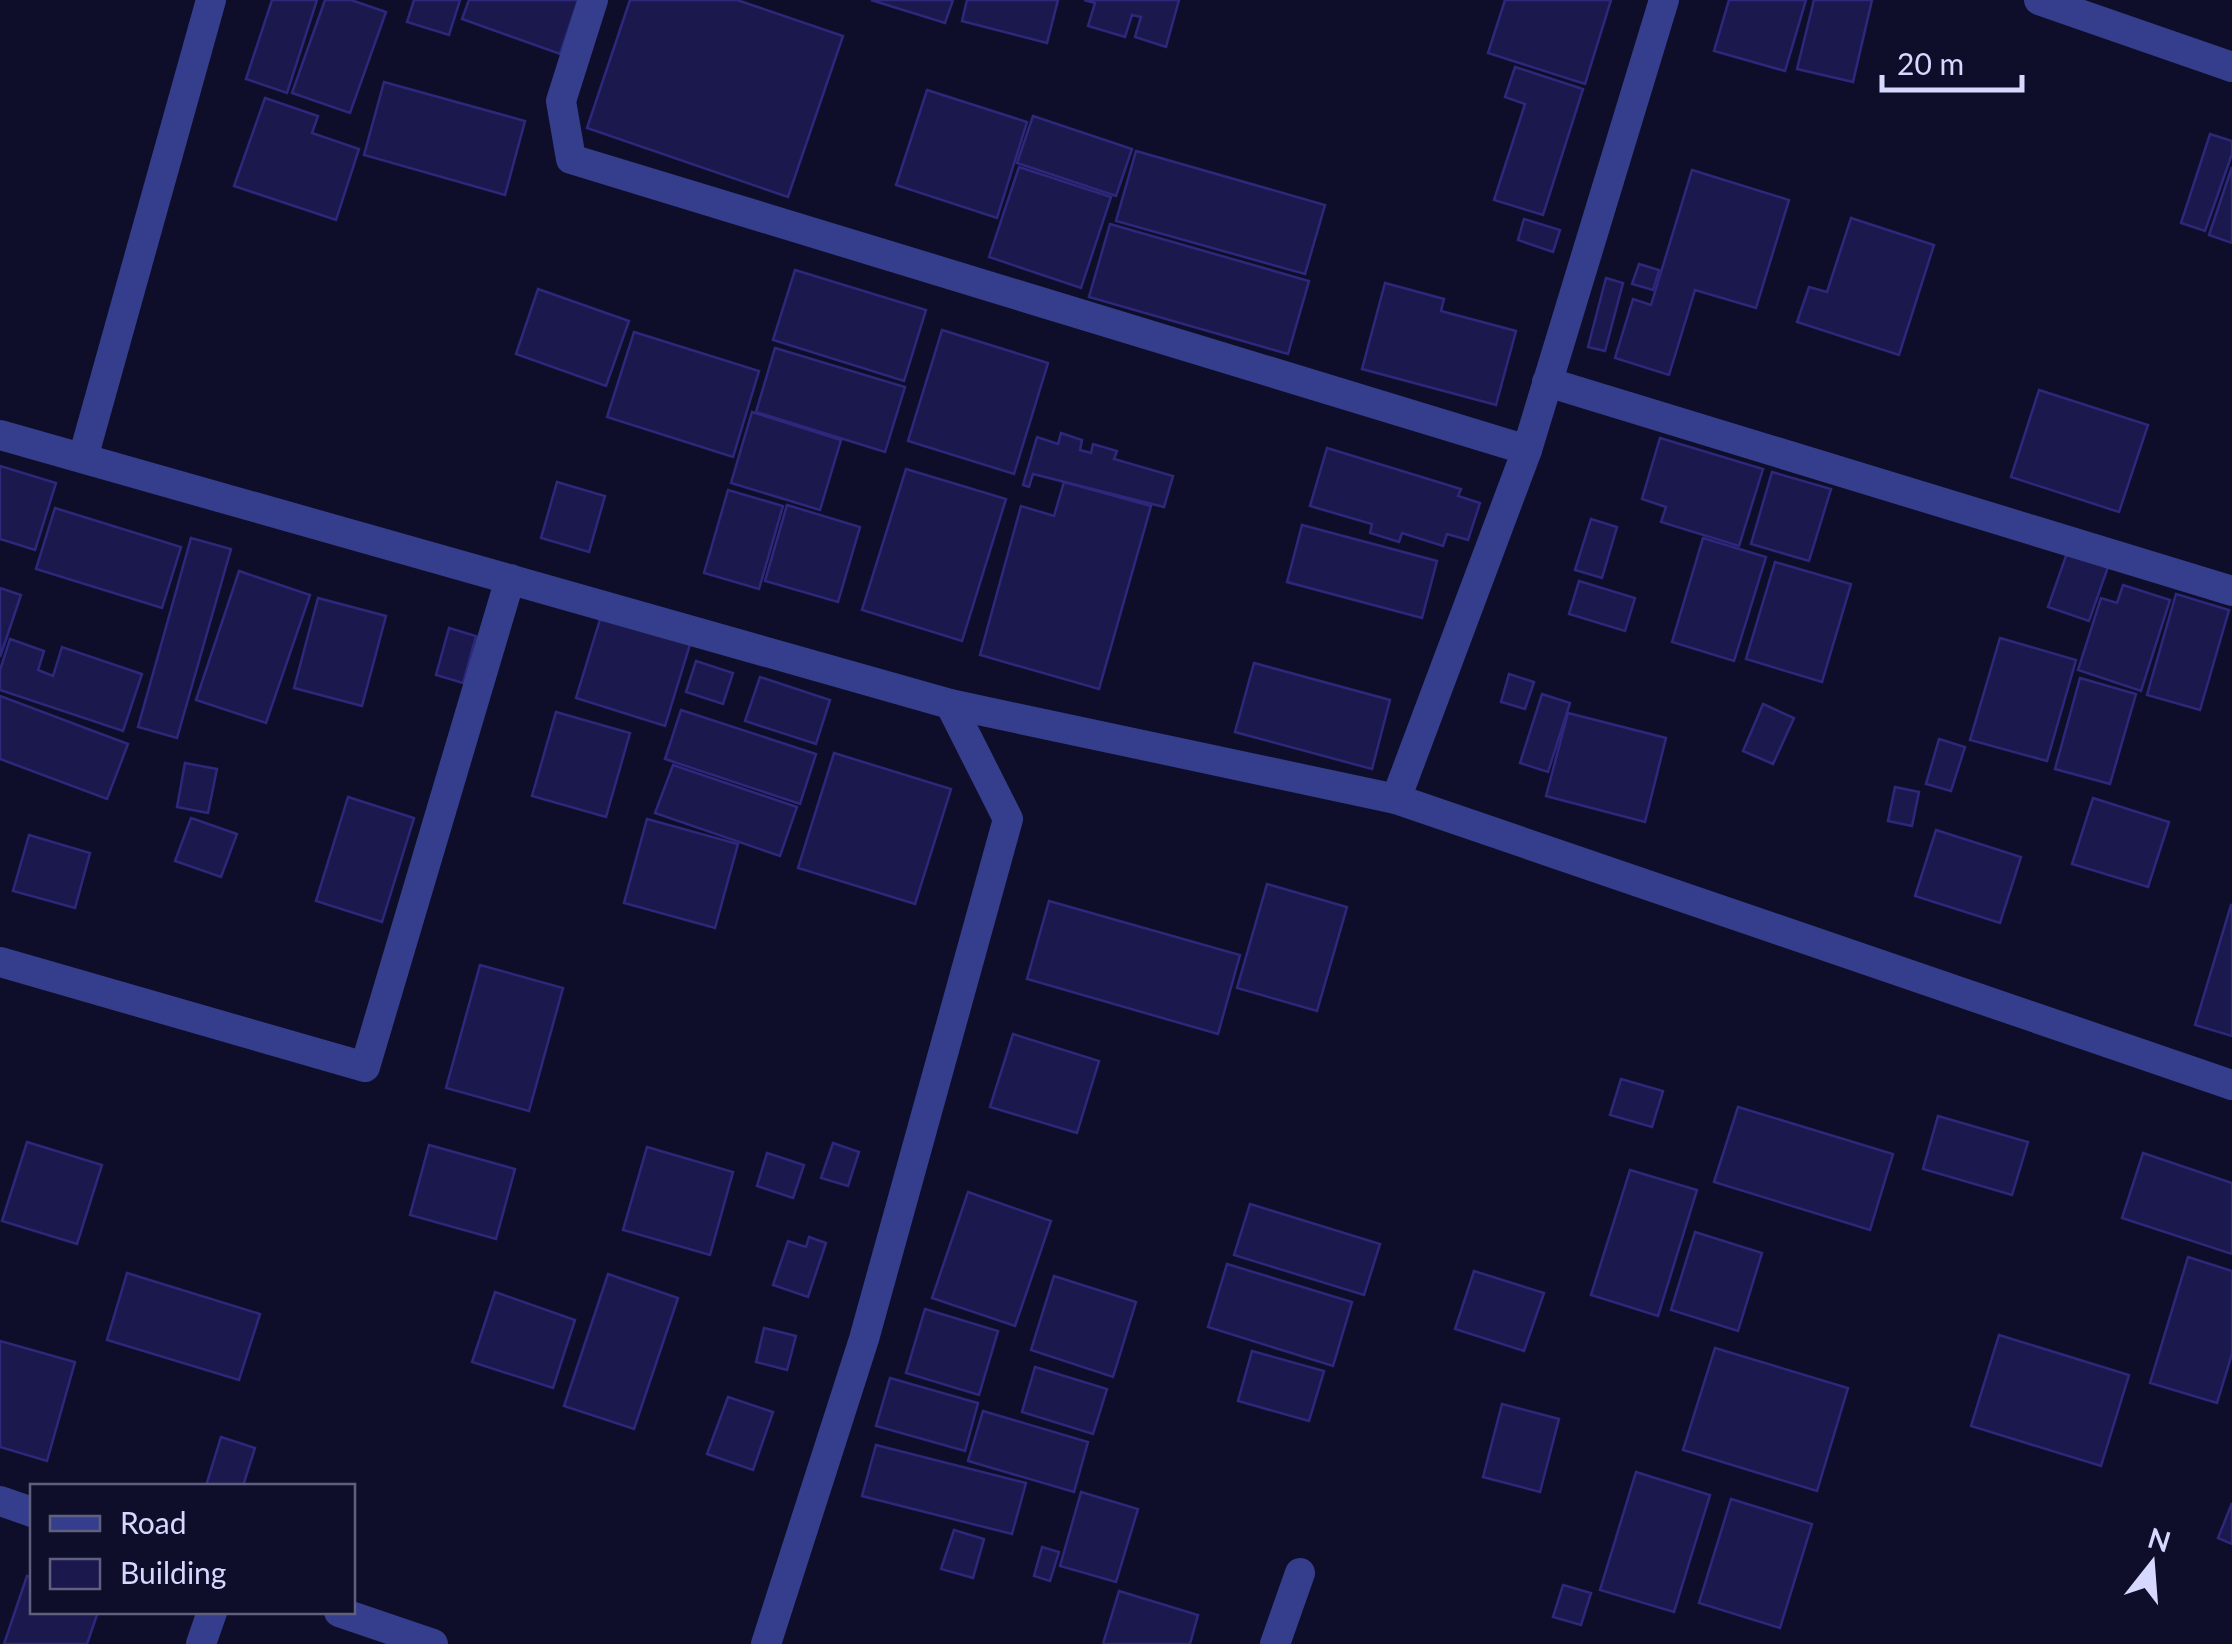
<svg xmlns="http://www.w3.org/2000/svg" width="2232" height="1644" viewBox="0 0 2232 1644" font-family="Lato,sans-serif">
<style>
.building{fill:#1b184d;stroke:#2d287b;stroke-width:2.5}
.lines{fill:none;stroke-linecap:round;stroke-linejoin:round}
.minor{stroke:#353e8d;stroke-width:30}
</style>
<rect width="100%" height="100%" fill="#0f0e2a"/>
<g class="building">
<path d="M272 0H317L287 93 246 79Z"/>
<path d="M325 0H351L386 12 350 113 292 93Z"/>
<path d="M414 0H460L449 35 407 22Z"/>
<path d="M469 0H578L560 54 462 19Z"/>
<path d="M630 0H737L843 36 788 197 587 128Z"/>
<path d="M871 0H953L945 23Z"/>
<path d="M967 0H1058L1047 43 962 21Z"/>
<path d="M1084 0H1179L1166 47 1135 37 1141 17 1132 15 1125 37 1088 26 1095 3Z"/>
<path d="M1505 0H1611L1585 84 1488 53Z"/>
<path d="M1729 0H1806L1785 71 1714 51Z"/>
<path d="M1814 0H1872L1853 82 1797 69Z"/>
<path d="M1515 67 1583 89 1543 215 1494 200 1525 104 1505 97Z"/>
<path d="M384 82 525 121 505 195 364 155Z"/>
<path d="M927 90 1027 122 997 218 896 185Z"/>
<path d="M265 98 318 116 312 133 359 149 336 220 234 186Z"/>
<path d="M1033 116 1132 149 1116 196 1017 163Z"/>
<path d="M2210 134 2232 141V154L2205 231 2181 223Z"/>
<path d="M1136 151 1325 205 1305 274 1116 221Z"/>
<path d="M1019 167 1111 197 1081 288 989 257Z"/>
<path d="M2232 167V243L2209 235Z"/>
<path d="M1692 170 1789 200 1756 308 1695 290 1669 375 1615 358 1633 299 1651 305Z"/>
<path d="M1851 218 1934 245 1899 355 1797 322 1809 287 1827 292Z"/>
<path d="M1524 219 1560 230 1553 252 1518 240Z"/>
<path d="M1110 224 1309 281 1288 354 1089 297Z"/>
<path d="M1639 264 1659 270 1653 290 1632 284Z"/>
<path d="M795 270 926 310 904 381 773 340Z"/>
<path d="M1606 278 1623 283 1605 351 1588 347Z"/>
<path d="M1385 283 1444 299 1441 311 1516 331 1496 405 1362 369Z"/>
<path d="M538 289 629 321 606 386 516 354Z"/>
<path d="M942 330 1048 363 1014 474 908 441Z"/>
<path d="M634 332 759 371 733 457 607 417Z"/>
<path d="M775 348 905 387 885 452 756 412Z"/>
<path d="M2039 390 2148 425 2119 512 2011 477Z"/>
<path d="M752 412 841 440 820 510 731 483Z"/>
<path d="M1061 433 1082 440 1080 450 1091 453 1093 444 1117 451 1114 459 1173 476 1164 507 1033 474 1029 487 1023 485 1037 437 1058 444Z"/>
<path d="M1660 438 1763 469 1739 546 1661 522 1666 507 1642 499Z"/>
<path d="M1327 448 1461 489 1458 496 1480 503 1468 540 1447 534 1443 546 1402 533 1399 542 1370 533 1372 524 1310 506Z"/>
<path d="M0 466 56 483 35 550 0 539Z"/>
<path d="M906 469 1006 499 962 641 862 610Z"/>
<path d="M1772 472 1831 489 1809 561 1751 544Z"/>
<path d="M557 482 605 496 589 552 541 538Z"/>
<path d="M1064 482 1151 506 1099 689 980 655 1021 506 1054 516Z"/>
<path d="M728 490 783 506 759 589 704 573Z"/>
<path d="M787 505 860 527 838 602 765 581Z"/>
<path d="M55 508 181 547 162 608 36 569Z"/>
<path d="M1591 519 1617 527 1602 578 1575 570Z"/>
<path d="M1302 525 1437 561 1422 618 1287 582Z"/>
<path d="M191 538 231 549 177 738 138 727Z"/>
<path d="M1703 538 1766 557 1734 661 1672 642Z"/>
<path d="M2067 553 2108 567 2089 621 2048 607Z"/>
<path d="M1775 562 1851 584 1822 682 1746 659Z"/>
<path d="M239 571 310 595 266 723 196 700Z"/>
<path d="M1579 581 1635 598 1625 631 1569 614Z"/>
<path d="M2123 585 2170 600 2141 691 2078 670 2101 598 2117 603Z"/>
<path d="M0 588 21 595 0 657Z"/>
<path d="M2176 594 2229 610 2200 710 2147 695Z"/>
<path d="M318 598 386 616 362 706 294 688Z"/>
<path d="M602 613 691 641 665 726 576 698Z"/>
<path d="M449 628 476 636 463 683 436 675Z"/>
<path d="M2000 638 2076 660 2047 761 1970 740Z"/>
<path d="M10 639 44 651 38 670 53 676 62 647 142 674 123 731 0 690V670Z"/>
<path d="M696 661 733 673 723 704 686 692Z"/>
<path d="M1254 663 1390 700 1372 769 1235 732Z"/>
<path d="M1509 674 1534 682 1525 709 1501 702Z"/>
<path d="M760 677 830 700 816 744 745 721Z"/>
<path d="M2080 678 2136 694 2110 784 2055 769Z"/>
<path d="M1542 694 1570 703 1548 772 1520 763Z"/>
<path d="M0 696 128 744 107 799 0 759Z"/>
<path d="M1763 704 1794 718 1773 764 1743 751Z"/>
<path d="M681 710 816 754 800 804 665 759Z"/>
<path d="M556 712 630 733 606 817 532 796Z"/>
<path d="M1568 713 1666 738 1645 822 1546 796Z"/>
<path d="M1939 739 1965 747 1951 791 1926 784Z"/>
<path d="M834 753 951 789 915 904 798 868Z"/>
<path d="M185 763 217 769 208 813 177 807Z"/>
<path d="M673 765 797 807 780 856 655 813Z"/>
<path d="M1895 787 1919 792 1912 826 1888 821Z"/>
<path d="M348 797 414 818 382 922 316 901Z"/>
<path d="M2093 798 2169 822 2148 887 2072 864Z"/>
<path d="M191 818 237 834 221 877 175 861Z"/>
<path d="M647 819 738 844 715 928 624 903Z"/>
<path d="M1936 830 2021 857 2000 923 1915 896Z"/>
<path d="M29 835 90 853 75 908 13 891Z"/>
<path d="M1267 884 1347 907 1317 1011 1237 988Z"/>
<path d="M1049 901 1240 955 1218 1034 1027 979Z"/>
<path d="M2231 905H2232V1036L2195 1025Z"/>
<path d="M480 965 563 988 529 1111 446 1088Z"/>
<path d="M1013 1034 1099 1061 1077 1133 990 1107Z"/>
<path d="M1621 1079 1663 1091 1652 1127 1610 1115Z"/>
<path d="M1738 1107 1893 1154 1870 1230 1714 1182Z"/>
<path d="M1938 1116 2028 1142 2012 1195 1923 1169Z"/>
<path d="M27 1142 102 1165 77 1244 2 1221Z"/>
<path d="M833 1143 859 1152 848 1186 821 1178Z"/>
<path d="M429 1145 515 1169 496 1239 410 1215Z"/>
<path d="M647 1147 733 1172 710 1255 623 1230Z"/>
<path d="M767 1153 804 1165 793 1198 757 1186Z"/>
<path d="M2143 1153 2232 1183V1254L2122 1218Z"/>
<path d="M1630 1170 1697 1190 1658 1316 1591 1295Z"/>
<path d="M968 1192 1051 1221 1015 1326 932 1298Z"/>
<path d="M1250 1204 1380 1244 1364 1295 1234 1255Z"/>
<path d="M1695 1232 1762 1253 1738 1331 1671 1310Z"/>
<path d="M809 1237 826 1243 808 1297 773 1285 788 1241 806 1247Z"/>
<path d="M2188 1257 2232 1271V1354L2217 1403 2150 1383Z"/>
<path d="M1227 1264 1352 1302 1333 1366 1208 1327Z"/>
<path d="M1474 1271 1544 1293 1524 1351 1455 1329Z"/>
<path d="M127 1273 260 1314 239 1380 107 1340Z"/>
<path d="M608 1274 678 1298 634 1429 564 1406Z"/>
<path d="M1054 1276 1136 1302 1113 1377 1031 1350Z"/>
<path d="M495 1292 575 1320 553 1388 472 1362Z"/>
<path d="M925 1309 998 1331 979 1395 906 1373Z"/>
<path d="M764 1328 796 1336 787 1370 756 1362Z"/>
<path d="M1999 1335 2129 1375 2101 1466 1971 1426Z"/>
<path d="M0 1341 75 1362 47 1461 0 1447Z"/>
<path d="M1715 1348 1848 1388 1817 1491 1683 1450Z"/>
<path d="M1252 1351 1324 1371 1309 1421 1238 1401Z"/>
<path d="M1035 1367 1107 1389 1093 1434 1022 1412Z"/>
<path d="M890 1378 978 1403 965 1451 876 1426Z"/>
<path d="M728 1397 773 1412 753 1470 707 1454Z"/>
<path d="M1502 1404 1559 1419 1540 1492 1483 1477Z"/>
<path d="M983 1411 1088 1442 1074 1492 968 1461Z"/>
<path d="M221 1437 255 1448 243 1486H206Z"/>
<path d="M876 1445 1026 1483 1012 1534 862 1496Z"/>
<path d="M1636 1472 1710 1495 1674 1612 1600 1590Z"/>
<path d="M1081 1492 1138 1509 1116 1582 1060 1566Z"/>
<path d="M1731 1499 1812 1524 1780 1628 1699 1603Z"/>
<path d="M2232 1503V1544L2218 1538Z"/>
<path d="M954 1530 984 1539 973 1578 941 1569Z"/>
<path d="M1042 1547 1059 1552 1050 1581 1034 1576Z"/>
<path d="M27 1576 32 1578V1612H98L87 1644H4Z"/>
<path d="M1563 1585 1591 1593 1581 1625 1553 1617Z"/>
<path d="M1119 1591 1198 1615 1190 1644H1103Z"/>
</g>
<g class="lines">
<g class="minor">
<path d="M593 0 561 101 571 159 1527 450"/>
<path d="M2039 0 2232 67"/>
<path d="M1547 382 2232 591"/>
<path d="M0 435 950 704 1396 799 2232 1085"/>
<path d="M83 458 211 0"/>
<path d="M1396 799 1527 450 1664 0"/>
<path d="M0 962 365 1067 510 579"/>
<path d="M0 1501 32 1512"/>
<path d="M339 1612 433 1644"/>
<path d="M201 1644 212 1612"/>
<path d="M766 1644 864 1339 1008 819 950 704"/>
<path d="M1275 1644 1300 1573"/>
</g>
</g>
<rect x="30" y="1484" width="325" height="130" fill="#0f0e2a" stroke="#5f5f7f" stroke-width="2.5"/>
<rect x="50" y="1516" width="50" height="15" fill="#353e8d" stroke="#5f5f7f" stroke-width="2.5"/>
<text x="120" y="1534" font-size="30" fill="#d7d8ff">Road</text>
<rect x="50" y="1559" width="50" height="30" fill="#1b184d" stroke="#5f5f7f" stroke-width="2.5"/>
<text x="120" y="1584" font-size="30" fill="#d7d8ff">Building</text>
<g transform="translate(2152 1564) rotate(17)" stroke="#0f0e2a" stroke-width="8" paint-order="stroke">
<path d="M0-8L18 38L0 25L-18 38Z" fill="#d7d8ff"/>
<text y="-15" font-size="28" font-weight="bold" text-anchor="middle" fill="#d7d8ff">N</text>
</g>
<path d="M1882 75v15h140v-15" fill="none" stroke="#d7d8ff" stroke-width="5"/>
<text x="1897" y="75" font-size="30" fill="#d7d8ff" stroke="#0f0e2a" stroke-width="8" paint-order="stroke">20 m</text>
</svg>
